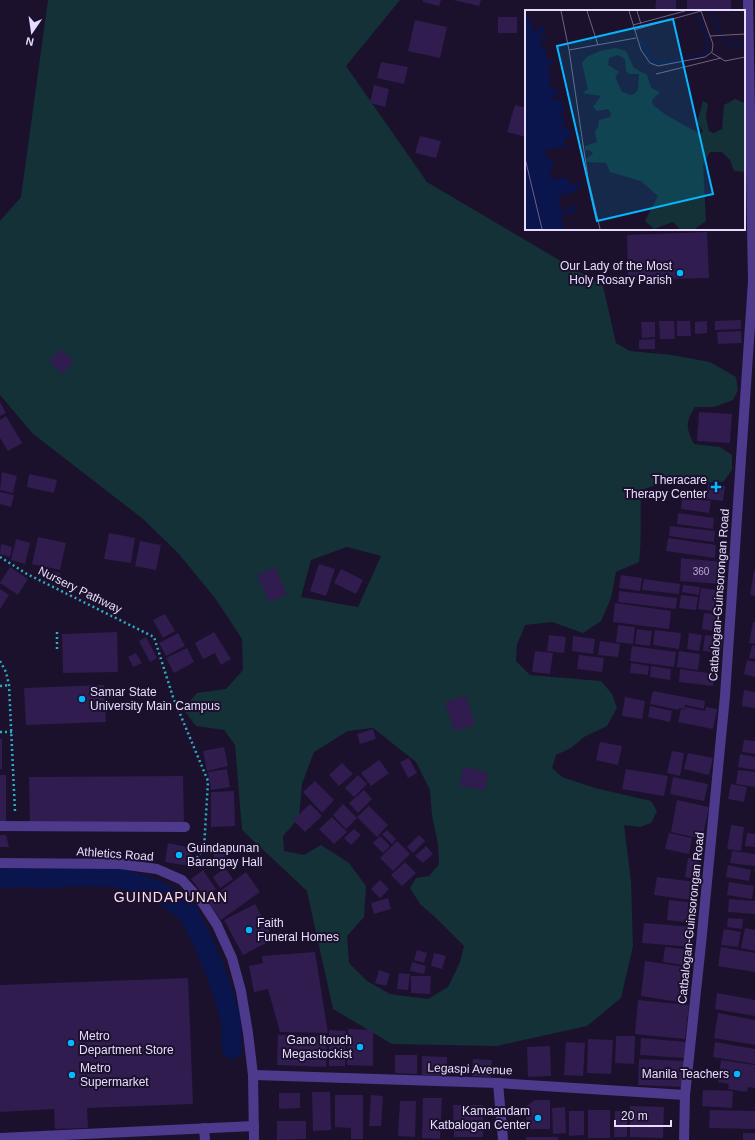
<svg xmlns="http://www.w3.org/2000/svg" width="755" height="1140" viewBox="0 0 755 1140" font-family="Helvetica,sans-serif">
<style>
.green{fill:#133136;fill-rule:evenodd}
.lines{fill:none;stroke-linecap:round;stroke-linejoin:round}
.canal{stroke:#09154c;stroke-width:20}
.building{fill:#301c4e}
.path{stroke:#2dadc1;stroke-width:2.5;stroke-dasharray:2 3;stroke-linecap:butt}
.minor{stroke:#4e3a8c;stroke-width:10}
.poi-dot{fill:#08b6ff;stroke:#1b112c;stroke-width:1.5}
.labels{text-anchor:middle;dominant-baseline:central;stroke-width:4;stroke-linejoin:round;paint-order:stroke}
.number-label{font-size:10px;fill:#b9acd3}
.poi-label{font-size:12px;fill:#e7dcff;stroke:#1b112c;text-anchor:end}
.street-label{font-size:12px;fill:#e7dcff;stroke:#1b112c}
.quarter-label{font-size:14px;letter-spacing:1px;fill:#ffdeec;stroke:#1b112c}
.inset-river{fill:none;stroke:#09154c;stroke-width:2}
.inset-road{fill:none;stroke:#6d6280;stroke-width:1}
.view{fill:#08b6ff;fill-opacity:0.15;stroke:#08b6ff;stroke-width:2}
.inset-edge{fill:none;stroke:#e7dcff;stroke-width:2}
</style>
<rect width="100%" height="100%" fill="#1b112c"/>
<path class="green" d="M48 0H400L346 66 427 182 603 286 616 343 630 351 672 355 710 362 736 377 738 390 733 400 714 407H695C685 423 686 428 694 444L720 447 732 455V470L723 482 698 483 672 480 641 490C640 514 642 538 639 562L616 572 611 598 601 621 583 633 552 622 525 625 517 645 516 661 530 675 601 681 612 694 617 708 607 726 584 737 571 748 556 755 552 768 562 777 595 788 651 801 657 811 651 823 640 827 624 825 631 881 633 946 621 998 587 1026 497 1046 392 1044 333 1009 307 891 242 830 235 745 224 730 196 726 183 709 197 693 226 689 243 670 242 639 215 598 178 553 143 519 32 433 0 395V221L21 197ZM347 547 381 556 358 607 301 597 311 560ZM373 728 416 762 430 790 432 816 438 844 439 864 429 876 416 878 410 888 420 904 436 918 464 946 460 962 448 987 428 999 390 994 367 981 349 963 347 936 364 917 366 886 349 863 321 845 304 855 284 851 283 836 299 818 302 784 314 752 348 731Z"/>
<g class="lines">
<g class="canal">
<path d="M0 878 30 877"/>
<path d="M39 879 75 876 116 877 157 890 188 912 203 942 217 975 231 1020 232 1049"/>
</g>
</g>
<g class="building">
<path d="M423 0H441L439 6 423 2Z"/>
<path d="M453 0H481L479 6Z"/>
<path d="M656 0H676V11H655Z"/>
<rect x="687" y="0" width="44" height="11"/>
<rect x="498" y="17" width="19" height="16"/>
<path d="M415 20 447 27 440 58 408 51Z"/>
<path d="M381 62 408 67 404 84 377 78Z"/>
<path d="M374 85 389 89 385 107 370 103Z"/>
<path d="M515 105 526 108V137L507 132Z"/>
<path d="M420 136 441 141 436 158 415 153Z"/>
<path d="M707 232 709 278 628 280 627 235Z"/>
<path d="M741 320V329L715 330V321Z"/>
<path d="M659 321H674L675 339H660Z"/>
<path d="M677 321H690L691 336H677Z"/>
<path d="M707 321V333L695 334V322Z"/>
<path d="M641 322H655V337L642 338Z"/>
<path d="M741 331 742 343 718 344 717 332Z"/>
<path d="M655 339V349H639V340Z"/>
<path d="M61 349 74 362 62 374 49 361Z"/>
<path d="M0 402 6 413 0 416Z"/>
<path d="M699 412 732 414 730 443 697 441Z"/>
<path d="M6 416 22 443 8 451 0 438V420Z"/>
<path d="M2 472 17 476 13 493 0 490Z"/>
<path d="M29 474 57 480 54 493 27 487Z"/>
<path d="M708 484 725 486 723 501 707 499Z"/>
<path d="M0 492 14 495 11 507 0 504Z"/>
<path d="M682 498 711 501 709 513 681 509Z"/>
<path d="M678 513 714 518 713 529 677 524Z"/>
<path d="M670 526 715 531 714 542 669 536Z"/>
<path d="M109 533 135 538 131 563 104 559Z"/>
<path d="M38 537 66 543 60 570 32 564Z"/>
<path d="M668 538 716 545 715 558 666 551Z"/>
<path d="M16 539 30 543 25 564 11 560Z"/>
<path d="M140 541 161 545 156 570 135 566Z"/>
<path d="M1 544 12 547 10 557 0 554Z"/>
<path d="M681 558 722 562 720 584 680 581Z"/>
<path d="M319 564 335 569 326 596 310 591Z"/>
<path d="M10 567 28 579 18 595 0 583Z"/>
<path d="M275 567 287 595 269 602 257 575Z"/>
<path d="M43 569 60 573 59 581 41 577Z"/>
<path d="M341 569 363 580 356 594 334 583Z"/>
<path d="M754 570 755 571V596L750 595Z"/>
<path d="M621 575 642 578 640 591 619 588Z"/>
<path d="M644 579 680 584 679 594 642 590Z"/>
<path d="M683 585 700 587 699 595 682 592Z"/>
<path d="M701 588 724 591 721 612 698 609Z"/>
<path d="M0 589 9 595 0 609Z"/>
<path d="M619 591 677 598 676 609 618 602Z"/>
<path d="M681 595 698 597 696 610 679 608Z"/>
<path d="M615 603 671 611 669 629 613 622Z"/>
<path d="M704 613 721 615 718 632 702 629Z"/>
<path d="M165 614 175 631 163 638 153 620Z"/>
<path d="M753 622 755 623V644L749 643Z"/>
<path d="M618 625 635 627 633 644 616 642Z"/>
<path d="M637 629 652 631 650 646 635 644Z"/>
<path d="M655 630 681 633 679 649 653 645Z"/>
<path d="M117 632 118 672 63 673 62 634Z"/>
<path d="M214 632 231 659 221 665 215 653 203 659 195 643Z"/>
<path d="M178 633 185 646 166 656 159 643Z"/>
<path d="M689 633 702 635 699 651 687 649Z"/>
<path d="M549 635 566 637 564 653 547 651Z"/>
<path d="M705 635 723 637 721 653 703 651Z"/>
<path d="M573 636 595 639 593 654 572 651Z"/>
<path d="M146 637 157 658 150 662 139 641Z"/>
<path d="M600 641 620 644 618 657 598 655Z"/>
<path d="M752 645 755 646V659L749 658Z"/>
<path d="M632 646 676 652 674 667 630 661Z"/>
<path d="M187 648 194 662 174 673 166 658Z"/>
<path d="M535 651 553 653 550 674 532 672Z"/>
<path d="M679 651 700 654 698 670 677 667Z"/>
<path d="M136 653 142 663 133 667 128 657Z"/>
<path d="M579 655 604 658 602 672 577 669Z"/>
<path d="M747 660 755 662V677L744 674Z"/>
<path d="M631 663 649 666 648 675 630 673Z"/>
<path d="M651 666 671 669 670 680 650 677Z"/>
<path d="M680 669 715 674 713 686 679 682Z"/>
<path d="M104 685 106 722 26 725 24 688Z"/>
<path d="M744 690 755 692V708L742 706Z"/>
<path d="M653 691 705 701 704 709 685 705 684 709 679 708V710L650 704Z"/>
<path d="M466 696 475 725 454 731 445 702Z"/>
<path d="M625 697 645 701 642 719 622 716Z"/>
<path d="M650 706 672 711 670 722 648 717Z"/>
<path d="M685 707 705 711 706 707 717 709 713 729 678 722 681 709 684 710Z"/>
<path d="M373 729 376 739 360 744 357 734Z"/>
<rect x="0" y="739" width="2" height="30"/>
<path d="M744 740 755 741V754L742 752Z"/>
<path d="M600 742 622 746 618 765 596 760Z"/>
<path d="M224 747 228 766 207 771 203 751Z"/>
<path d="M672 751 684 753 680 776 667 773Z"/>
<path d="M688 753 713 758 709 775 684 769Z"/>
<path d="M740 754 755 757V770L738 767Z"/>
<path d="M409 758 417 773 408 778 400 762Z"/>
<path d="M379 760 389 773 371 786 361 773Z"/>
<path d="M342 763 353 774 339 786 329 775Z"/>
<path d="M463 767 488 772 485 790 460 786Z"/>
<path d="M227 769 230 787 211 790 208 772Z"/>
<path d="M626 769 668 776 664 796 622 789Z"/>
<path d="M738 770 755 772V787L736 784Z"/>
<rect x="0" y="775" width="6" height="49"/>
<path d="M358 775 367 784 354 797 345 788Z"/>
<path d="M183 776 184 823 30 824 29 777Z"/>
<path d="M673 777 708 784 704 801 670 794Z"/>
<path d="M315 781 334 800 322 813 303 792Z"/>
<path d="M731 784 747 787 744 802 728 799Z"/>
<path d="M364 790 372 799 358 813 349 803Z"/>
<path d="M234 791 235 826 211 827V792Z"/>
<path d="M677 800 709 807 702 839 671 832Z"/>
<path d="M310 804 322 816 305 832 293 820Z"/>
<path d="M343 804 357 818 346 829 333 815Z"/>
<path d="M369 806 388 825 377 837 357 817Z"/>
<path d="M332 817 347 832 334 844 319 829Z"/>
<path d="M731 825 744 827 741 851 727 849Z"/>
<path d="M354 829 361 835 351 845 344 838Z"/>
<path d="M387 830 396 839 392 844 382 834Z"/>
<path d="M669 833 692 838 689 854 665 849Z"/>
<path d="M747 833 755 834V847L745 846Z"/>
<path d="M0 835H6L9 847H0Z"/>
<path d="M419 835 425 841 413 853 407 847Z"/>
<path d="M380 836 390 846 383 853 373 843Z"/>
<path d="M397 841 410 854 393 871 380 858Z"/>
<path d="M168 843 192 848 189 866 165 862Z"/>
<path d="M426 846 433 854 423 863 415 856Z"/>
<path d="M732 851 755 854V866L730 863Z"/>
<path d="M214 854H225L224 866H214Z"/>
<path d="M688 858 700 860 697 879 685 877Z"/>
<path d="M405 862 416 873 402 886 391 875Z"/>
<path d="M728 865 751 870 749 881 726 877Z"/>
<path d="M225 868 233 879 220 888 213 877Z"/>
<path d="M203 870 216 889 205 897 191 879Z"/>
<path d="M246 872 260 892 221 920 207 901Z"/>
<path d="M657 877 695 882 692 900 654 895Z"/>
<path d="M380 880 389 889 380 898 371 889Z"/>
<path d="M729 882 754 886 752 899 727 895Z"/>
<path d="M388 898 391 909 374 914 371 903Z"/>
<path d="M729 899 755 901V914L728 912Z"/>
<path d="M669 900 695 903 693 923 667 920Z"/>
<path d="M255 904 274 939 243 955 224 920Z"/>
<path d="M728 918 743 919 742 929 727 927Z"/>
<path d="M644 923 694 927 692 947 642 943Z"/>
<path d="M745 928 755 930V951L741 948Z"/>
<path d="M724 929 741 932 738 947 721 945Z"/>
<path d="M665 947 691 950 689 966 663 962Z"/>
<path d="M721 947 755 953V972L718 966Z"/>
<path d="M417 950 427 953 424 963 414 960Z"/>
<path d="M315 952 328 1033 280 1032 268 989 254 992 249 966 263 963 262 956Z"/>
<path d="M434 953 446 956 442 969 431 966Z"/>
<path d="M645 961 691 968 686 1003 641 996Z"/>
<path d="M412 962 426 966 424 974 410 971Z"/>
<path d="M379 970 390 974 386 986 375 983Z"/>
<path d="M399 973 410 974 408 990 397 989Z"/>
<path d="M411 976H431L430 994 411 993Z"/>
<path d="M188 978 193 1104 87 1108 88 1128 55 1129 54 1109 0 1112V985Z"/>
<path d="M717 993 755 1000V1016L715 1009Z"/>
<path d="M638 1000 689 1005 685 1039 635 1034Z"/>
<path d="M718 1013 755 1020V1045L714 1038Z"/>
<path d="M348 1029 373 1030V1066L347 1065Z"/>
<path d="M329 1030 346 1031 345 1066H329Z"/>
<path d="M278 1035 327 1036 326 1067 277 1065Z"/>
<path d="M616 1036H635L634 1064 615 1063Z"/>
<path d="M641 1038 686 1042 685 1058 640 1055Z"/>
<path d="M588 1039 613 1040 611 1074 587 1073Z"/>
<path d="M566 1042 585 1043 583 1076 564 1075Z"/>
<path d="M715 1042 755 1049V1064L713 1057Z"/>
<path d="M550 1046 551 1076 528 1077 527 1047Z"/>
<path d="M395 1055H417V1074L395 1073Z"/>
<path d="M422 1056 447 1057V1076L422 1075Z"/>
<path d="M473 1059 492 1060 491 1077 472 1076Z"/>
<path d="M639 1059 685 1061 684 1087 638 1085Z"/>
<path d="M721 1060 755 1065V1088L748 1087 747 1092 728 1089 729 1084 718 1082Z"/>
<path d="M703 1090 733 1091 732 1108 702 1106Z"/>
<path d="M312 1092H330L331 1130 313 1131Z"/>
<path d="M279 1093H300V1108L279 1109Z"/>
<path d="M335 1095H363V1139H351V1128L335 1127Z"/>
<path d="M371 1095 383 1096 381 1126H369Z"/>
<path d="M423 1098H442L440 1139 422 1138Z"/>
<path d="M535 1100H550V1129H527L525 1107Z"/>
<path d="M400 1101H416L415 1137 398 1136Z"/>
<path d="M453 1105H483V1137H454Z"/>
<path d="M630 1106 664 1107 663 1138 630 1137Z"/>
<path d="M565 1107 566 1133 553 1134 552 1108Z"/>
<rect x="588" y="1110" width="22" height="28"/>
<path d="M710 1110 755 1111V1129L709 1128Z"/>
<path d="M569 1111H584V1135L569 1136Z"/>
<path d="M615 1111H627V1137H614Z"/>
<path d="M277 1121H306V1139L277 1140Z"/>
<rect x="743" y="1133" width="12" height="7"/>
<rect x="526" y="1137" width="32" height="3"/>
</g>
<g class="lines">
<g class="path">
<path d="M0 557 27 574 154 637 173 697 208 781 204 848 190 868"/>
<path d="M57 632V650"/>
<path d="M0 661 6 672 9 685 15 812"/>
<path d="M0 686 9 685"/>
<path d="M0 732H12"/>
</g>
<g class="minor">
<path d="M0 826 185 827"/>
<path d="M0 863 120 864 157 869 182 880 202 902 217 925 232 958 241 991 248 1033 253 1075 254 1140"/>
<path d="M253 1075 498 1083 685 1095"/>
<path d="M498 1083 503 1140"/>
<path d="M204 1128 205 1140"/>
<path d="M0 1138 254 1126"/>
<path d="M684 1140 685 1095 701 944 725 696 753 281 748 0"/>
</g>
</g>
<g class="poi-dot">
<circle cx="680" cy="273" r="4"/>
<path d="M714 481h4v4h4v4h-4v4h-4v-4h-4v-4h4z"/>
<circle cx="82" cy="699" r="4"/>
<circle cx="179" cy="855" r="4"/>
<circle cx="249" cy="930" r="4"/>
<circle cx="71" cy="1043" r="4"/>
<circle cx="360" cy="1047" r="4"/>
<circle cx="737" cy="1074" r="4"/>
<circle cx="72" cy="1075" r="4"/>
<circle cx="538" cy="1118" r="4"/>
</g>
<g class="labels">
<g class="number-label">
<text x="701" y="571">360</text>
</g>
<g class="poi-label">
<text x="672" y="266">Our Lady of the Most<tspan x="672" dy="14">Holy Rosary Parish</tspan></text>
<text x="707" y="480">Theracare<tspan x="707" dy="14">Therapy Center</tspan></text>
<text x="90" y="692" text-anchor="start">Samar State<tspan x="90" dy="14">University Main Campus</tspan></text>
<text x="187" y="848" text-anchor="start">Guindapunan<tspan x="187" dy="14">Barangay Hall</tspan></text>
<text x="257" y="923" text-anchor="start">Faith<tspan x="257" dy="14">Funeral Homes</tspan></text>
<text x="79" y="1036" text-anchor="start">Metro<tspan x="79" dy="14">Department Store</tspan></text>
<text x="352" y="1040">Gano Itouch<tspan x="352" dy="14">Megastockist</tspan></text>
<text x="80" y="1068" text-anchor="start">Metro<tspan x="80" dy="14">Supermarket</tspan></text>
<text x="729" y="1074">Manila Teachers</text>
<text x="530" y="1111">Kamaandam<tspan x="530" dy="14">Katbalogan Center</tspan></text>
</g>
<g class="street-label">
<text transform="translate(80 590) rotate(26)">Nursery Pathway</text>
<text transform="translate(719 595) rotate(-86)">Catbalogan-Guinsorongan Road</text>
<text transform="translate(115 854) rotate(4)">Athletics Road</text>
<text transform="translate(691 918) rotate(-84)">Catbalogan-Guinsorongan Road</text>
<text transform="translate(470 1069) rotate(2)">Legaspi Avenue</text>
</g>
<g class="quarter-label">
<text x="171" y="897">GUINDAPUNAN</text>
</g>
</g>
<g transform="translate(525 10)">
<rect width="220" height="220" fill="#1b112c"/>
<path d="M91 38 101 41 109 58 122 65 126 78 135 82 127 90 128 95 141 105 175 124 178 121 172 113 178 91 183 94 181 107 184 121 189 123 197 119 199 95 210 89 220 93V162L209 161 205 150 197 142H185L178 155 181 211 170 219H155L148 212 129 219 120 211 133 186 116 171 85 162 81 153 62 152 61 149 68 144 66 141 60 140V136L72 132 70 121 73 118 74 110 85 107 86 103 83 99 72 101 68 97 76 86 58 83 63 79 57 53 62 47 75 41ZM93 45 100 49 101 61 104 64H114L113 80 109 84 105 85 97 82 90 67 94 62 83 55 84 48Z" fill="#133136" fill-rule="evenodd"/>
<path d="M3 6 5 11H10L5 12 7 19 11 21 18 15 20 20 14 24 15 27 20 26 21 29 14 32 21 40V49L28 51V55H23V64L30 63 25 66 24 78 30 77 33 81V84L27 85 30 91 37 90 39 103 34 104V106L39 107 40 116H36L37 119 44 118 45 125 44 128 39 129V134L48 135 20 140 23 150H27L29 158 24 159 27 170 42 167 44 175 55 173 56 178 51 179V182L33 186 37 201 47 199V195L49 194 51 202 36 205 39 219H0V7Z" fill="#09154c"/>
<path class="inset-river" d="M187 1 196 24M198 26 203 34H220M115 31 127 51 139 53 151 51M152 50 178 44 183 38 172 1"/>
<path class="inset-road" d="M36 1 44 40 63 168 75 219M62 1 73 35M104 1 116 40 125 53 133 56 180 47 187 42 188 34 176 1M112 1 116 14M108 15 160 1M109 20 176 1M185 26 220 24M44 40 111 28M187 43 200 51 220 47M131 64 196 48M0 148 17 219"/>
<path class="view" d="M148 9 188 184 72 211 32 36Z"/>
<rect width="220" height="220" class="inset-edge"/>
</g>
<g transform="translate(32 32) rotate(193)" stroke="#1b112c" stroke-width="3" paint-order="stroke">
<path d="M0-3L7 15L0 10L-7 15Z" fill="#e7dcff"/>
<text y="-6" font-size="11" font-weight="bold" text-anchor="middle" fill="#e7dcff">N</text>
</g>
<path d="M615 1120v6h56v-6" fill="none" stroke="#e7dcff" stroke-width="2"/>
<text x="621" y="1120" font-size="12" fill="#e7dcff" stroke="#1b112c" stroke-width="3" paint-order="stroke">20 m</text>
</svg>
